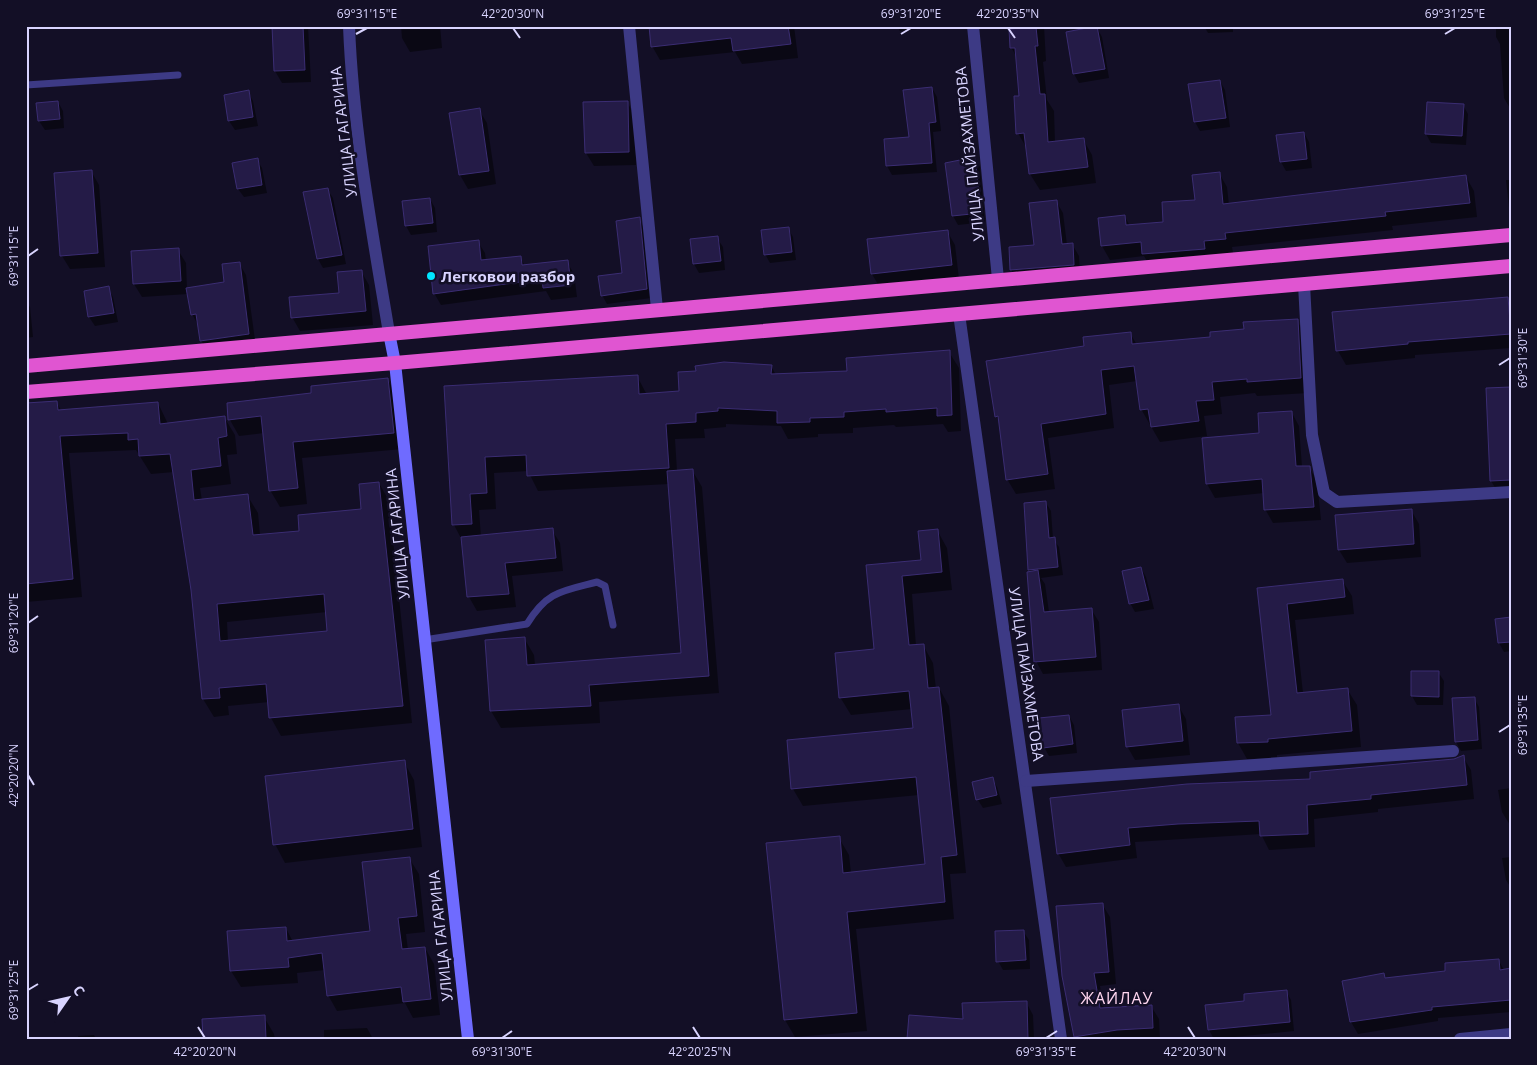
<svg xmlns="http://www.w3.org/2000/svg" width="1537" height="1065" viewBox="0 0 1537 1065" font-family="'Open Sans',sans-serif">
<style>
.shadow{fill:#0007;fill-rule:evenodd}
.building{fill:#241b47;stroke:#3b2d73;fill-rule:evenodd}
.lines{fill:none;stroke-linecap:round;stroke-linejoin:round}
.service{stroke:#3d3a85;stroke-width:7}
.minor{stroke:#3d3a85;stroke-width:12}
.tertiary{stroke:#3d3a85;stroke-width:12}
.secondary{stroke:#6f6bff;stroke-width:12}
.trunk{stroke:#e055d1;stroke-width:14}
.ticks{fill:none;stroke:#d9d4ff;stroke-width:2}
.poi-dot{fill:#00e5ff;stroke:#130f26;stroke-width:2}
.labels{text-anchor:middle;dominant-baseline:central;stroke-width:5;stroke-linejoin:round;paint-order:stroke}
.street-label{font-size:15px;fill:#d9d4ff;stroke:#130f26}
.poi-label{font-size:15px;font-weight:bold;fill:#d9d4ff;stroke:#130f26;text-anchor:start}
.neighbourhood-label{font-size:16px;letter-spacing:1px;fill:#ffd6f0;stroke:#130f26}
.neatline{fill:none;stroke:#d9d4ff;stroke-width:2}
.ticks-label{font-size:12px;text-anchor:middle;fill:#d9d4ff}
</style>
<rect width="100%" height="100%" fill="#130f26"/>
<g class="shadow">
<path d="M273 26H308L311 82 282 83 275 71Z"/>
<path d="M401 26H440L442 48 410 52 402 38Z"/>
<path d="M650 26H794L798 58 742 64 735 52 660 60 652 46Z"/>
<path d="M897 26H926V28L900 31Z"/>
<path d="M1009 26H1044L1046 61 1043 62 1047 100 1054 111 1055 143 1083 139 1092 155 1096 183 1040 190 1030 174 1027 149 1018 133 1021 97 1017 58 1011 47Z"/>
<path d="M1204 26H1233V32L1208 33Z"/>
<path d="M1496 26H1511V110L1504 98 1500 44 1496 37Z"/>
<path d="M1097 28 1102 37 1109 78 1079 83 1074 74 1067 33Z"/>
<path d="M1220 81 1225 90 1230 127 1200 131 1195 122Z"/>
<path d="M932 88 937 97 941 131 933 132 937 172 892 175 887 166 885 140 910 138Z"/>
<path d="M248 92 253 101 258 126 235 130 229 121 225 96Z"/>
<path d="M58 102 63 111 64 128 45 130 39 121Z"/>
<path d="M627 102 635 116 636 165 594 166 586 153Z"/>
<path d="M1428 103 1463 105 1468 114 1466 145 1431 143 1426 134Z"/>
<path d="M479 110 487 123 496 184 468 189 460 175 451 114Z"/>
<path d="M1304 133 1309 142 1312 168 1286 171 1281 162 1278 136Z"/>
<path d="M974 158 980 167 985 222 958 225 953 216 947 164Z"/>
<path d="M257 160 262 168 267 193 244 197 238 189Z"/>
<path d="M91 171 99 185 105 267 70 269 62 256Z"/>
<path d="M1219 173 1227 187 1229 205 1466 177 1474 191 1477 217 1392 226 1393 230 1232 247 1233 253 1151 268 1144 256 1110 260 1102 246 1125 217 1130 226 1164 223 1196 201Z"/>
<path d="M1506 180H1511V210L1509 207Z"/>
<path d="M327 189 333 198 346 264 323 268 318 259 304 193Z"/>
<path d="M430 199 435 208 437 232 411 235 406 226Z"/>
<path d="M1056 201 1063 213 1067 245 1072 244 1079 256 1080 277 1018 281 1011 269 1035 247Z"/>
<path d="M639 219 644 228 651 298 607 304 602 295 624 274Z"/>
<path d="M788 228 793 237 796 260 770 263 765 254Z"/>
<path d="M947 231 955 245 959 279 880 288 872 274 868 240Z"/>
<path d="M717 238 723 247 725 270 699 273 694 264 691 241Z"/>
<path d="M478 242 485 253 486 261 520 257 525 266 567 262 574 274 577 297 551 300 546 291 441 305 434 293Z"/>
<path d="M178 250 186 263 187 289 225 283 239 263 246 275 256 347 208 353 201 340 199 327 192 314 188 294 142 297 134 284Z"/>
<path d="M361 271 369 285 373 325 300 331 292 317 341 294Z"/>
<path d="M108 288 113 297 118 322 95 326 89 317 85 292Z"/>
<path d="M1507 299 1511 305V348L1415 355V358L1346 365 1338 351 1334 313Z"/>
<path d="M26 301 30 307 33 337 26 338Z"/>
<path d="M1297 320 1305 335 1309 393 1257 396 1255 393 1220 397 1222 414 1204 416 1207 436 1160 442 1141 409 1137 381 1109 385 1114 428 1048 438 1055 489 1016 494 1007 479 1000 422 996 416 1085 347 1130 333 1137 345 1212 338Z"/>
<path d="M949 352 959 368 961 431 948 432 943 424 896 427 894 425 853 428V433L818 434V437L788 439 781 426 726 424V427L704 429 705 438 675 439 677 471 692 470 702 487 719 693 599 702 600 723 501 728 491 711 524 638 534 655 535 665 683 654 669 484 538 491 528 471 494 473 496 509 479 510 481 537 552 530 560 543 563 571 512 576 516 607 477 611 469 597 463 542 454 525 445 387 637 376 647 395 681 392 771 366 776 375 848 373Z"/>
<path d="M388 380 397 396 403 449 302 458 307 504 280 507 270 490 264 433 239 436 230 420 313 394Z"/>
<path d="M1511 388V494H1499L1491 481Z"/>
<path d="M56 402 61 410 158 403 168 424 224 417 235 435 237 454 227 455 231 484 200 488 202 501 247 495 258 513 260 535 301 532 362 511 379 483 389 501 412 723 281 736 271 718 269 702 228 706 229 715 214 717 203 699 193 589 174 472 151 474 136 450 69 453 82 597 26 602V405ZM327 612 329 632 228 642 227 622Z"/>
<path d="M1292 413 1299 426 1302 467H1309L1317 481 1321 520 1273 523 1265 509 1264 493 1215 498 1207 484 1261 434Z"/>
<path d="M1046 503 1051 511 1053 539 1059 547 1063 575 1041 578 1045 584 1049 612 1091 609 1099 622 1102 670 1043 674 1036 661 1029 569Z"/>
<path d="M1411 510 1419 524 1421 557 1347 563 1339 550Z"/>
<path d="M937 530 947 548 952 590 912 594 916 646 923 645 933 663 936 689 939 688 949 706 966 873 950 874 954 919 856 929 867 1031 795 1037 785 1020 839 838 849 855 851 873 926 866 919 795 803 806 793 789 914 729 912 709 851 715 840 697 876 650 868 566 922 561Z"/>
<path d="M1141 568 1146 577 1154 609 1135 612 1130 603Z"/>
<path d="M1342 580 1352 596 1354 614 1295 620 1303 693 1347 689 1357 705 1361 747 1277 755V758L1247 759 1238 743 1273 716 1258 589Z"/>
<path d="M1511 618V651L1504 652 1499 643 1497 620Z"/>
<path d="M1412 672H1438L1444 681 1443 705H1417L1412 696Z"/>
<path d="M1474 698 1479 707 1482 749 1461 751 1456 742Z"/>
<path d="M1178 705 1186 719 1190 755 1135 760 1127 746Z"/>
<path d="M1069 716 1074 725 1077 753 1049 756 1044 747Z"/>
<path d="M1463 757 1471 770 1474 799 1378 809V812L1314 819 1315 847 1269 850 1261 834 1135 842 1137 858 1066 867 1058 853 1051 799 1312 780 1454 760Z"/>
<path d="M404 762 414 780 422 847 285 863 275 844Z"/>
<path d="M992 778 997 787 1002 804 983 808 978 800Z"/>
<path d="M1511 788V825H1510L1502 812 1498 790Z"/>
<path d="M1511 857V888L1506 880 1502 858Z"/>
<path d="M409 858 419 874 425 932 406 934 408 950 425 948 434 964 440 1015 413 1018 405 1003 337 1011 328 995 325 970 297 973 298 983 241 987 231 971 286 928 293 942 372 932Z"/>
<path d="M1102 904 1110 917 1116 984 1100 986 1104 1009 1151 1006 1159 1019 1160 1039H1077L1076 1037 1063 976Z"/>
<path d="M1023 931 1029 940 1030 969 1003 970 998 961Z"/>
<path d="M1499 961 1504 970H1511V1012L1438 1018V1021L1358 1034 1351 1022 1383 974 1386 979 1447 972Z"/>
<path d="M1286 991 1291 1000 1294 1031 1214 1039 1209 1030 1246 1002Z"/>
<path d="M1026 1002 1033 1015 1034 1039H908Z"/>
<path d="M264 1017 274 1034 275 1039H205Z"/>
<path d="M367 1028 373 1039H324V1030Z"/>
<path d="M94 1035 96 1039H79L78 1036Z"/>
</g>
<g class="building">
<path d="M272 26H303L305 70 274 71Z"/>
<path d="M649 26H788L791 44 733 51 731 38 651 47Z"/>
<path d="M1097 26 1105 69 1073 74 1066 32Z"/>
<path d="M1036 27 1038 46H1035L1040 94H1045L1048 142 1084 138 1088 167 1029 174 1024 133 1016 134 1014 96H1019L1015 48H1010L1009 29Z"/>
<path d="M1220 80 1226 118 1194 122 1188 84Z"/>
<path d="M932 87 936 122 929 123 932 163 886 166 884 139 909 137 903 90Z"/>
<path d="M249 90 253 117 228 121 224 95Z"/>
<path d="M58 101 60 119 38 121 36 103Z"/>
<path d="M628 101 629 152 585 153 583 102Z"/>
<path d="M1427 102 1464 104 1462 136 1425 134Z"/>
<path d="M480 108 489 171 459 175 449 113Z"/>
<path d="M1304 132 1307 159 1280 162 1276 135Z"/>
<path d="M975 157 981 213 952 216 945 163Z"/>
<path d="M258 158 262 185 237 189 232 163Z"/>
<path d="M92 170 98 253 60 256 54 173Z"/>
<path d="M1220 172 1223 204 1466 175 1470 203 1385 212 1386 216 1225 233 1226 239 1204 241 1205 249 1142 254 1141 242 1101 246 1098 218 1125 215 1126 225 1163 222 1162 202 1195 200 1192 175Z"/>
<path d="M328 188 342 255 317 259 303 192Z"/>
<path d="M430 198 433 223 405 226 402 201Z"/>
<path d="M1057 200 1062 244 1073 243 1074 265 1010 270 1009 247 1034 245 1029 203Z"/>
<path d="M640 217 647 289 601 296 598 276 622 273 616 221Z"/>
<path d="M789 227 792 252 764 255 761 230Z"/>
<path d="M948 230 952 265 871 274 867 239Z"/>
<path d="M718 236 721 261 693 264 690 239Z"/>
<path d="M479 240 481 260 521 256 522 265 568 260 571 285 543 288 542 279 433 294 428 246Z"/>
<path d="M179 248 181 281 133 284 131 251Z"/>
<path d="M240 262 249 334 200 341 196 314 191 315 186 288 224 282 222 264Z"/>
<path d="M362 270 366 311 291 318 289 297 339 293 337 272Z"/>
<path d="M109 286 114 313 88 317 84 291Z"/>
<path d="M1508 297 1511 334 1408 342V344L1336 351 1332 312Z"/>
<path d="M1298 319 1301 378 1247 382V379L1212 382 1214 400 1196 401 1199 421 1151 427 1148 409 1140 410 1134 366 1101 370 1106 414 1041 424 1048 474 1006 480 998 416 995 417 986 361 1084 346 1083 337 1131 332 1132 344 1210 337V332L1244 329 1243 322Z"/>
<path d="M950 350 952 415 937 416V408L886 412V409L844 412V417L810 418V422L777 423V411L718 408V411L696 413V422L666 424 669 468 527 476 526 455 485 457 487 493 470 494 472 524 452 525 444 386 638 375 639 394 679 391 678 372 696 371 695 366 724 362 772 365 771 374 847 371 846 358Z"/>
<path d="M388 378 394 433 293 442 298 488 269 491 261 416 228 420 227 403 311 393V386Z"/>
<path d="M1511 387V480L1490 481 1486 388Z"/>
<path d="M57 401 58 410 158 402 160 424 225 416 227 436 218 438 221 466 191 470 194 500 248 494 253 535 299 531 298 515 361 509 359 484 379 482 403 706 269 718 266 684 219 688 220 698 202 699 191 590 170 454 139 456 138 439 128 440V433L60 436 73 579 26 584V403ZM324 594 327 631 220 641 217 604Z"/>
<path d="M1292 411 1296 466H1310L1314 507 1264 510 1262 479 1206 484 1202 438 1259 433 1258 413Z"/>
<path d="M693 469 709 676 589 685 591 706 490 711 485 640 525 637 527 665 681 653 667 471Z"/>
<path d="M1046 501 1049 538 1055 537 1058 567 1028 570 1024 503Z"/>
<path d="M1412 509 1414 544 1338 550 1335 515Z"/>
<path d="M553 528 556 558 505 563 509 594 467 597 461 537Z"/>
<path d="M938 529 942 572 902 576 909 645 924 644 928 688 939 687 957 855 941 857 945 902 847 912 857 1013 784 1020 766 843 840 836 843 873 925 864 916 777 791 789 787 740 913 728 909 691 839 698 835 653 874 649 866 565 921 560 918 531Z"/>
<path d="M1141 567 1149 600 1129 604 1122 571Z"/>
<path d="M1038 570 1044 612 1092 608 1096 657 1034 662 1027 572Z"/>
<path d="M1343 579 1345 597 1287 604 1297 693 1348 688 1352 731 1268 739V742L1237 743 1235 717 1271 715 1257 588Z"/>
<path d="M1511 617V642L1498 643 1495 619Z"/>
<path d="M1411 671H1439V697L1411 696Z"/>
<path d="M1475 697 1478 740 1455 742 1452 698Z"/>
<path d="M1179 704 1183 741 1126 747 1122 710Z"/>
<path d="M1069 715 1073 744 1043 748 1039 718Z"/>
<path d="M1464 755 1467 785 1371 795V799L1307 805 1308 834 1260 836 1259 821 1178 824 1128 828 1130 845 1057 854 1050 798 1187 784 1310 779V772L1454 759Z"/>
<path d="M405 760 413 829 273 845 265 776Z"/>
<path d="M993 777 997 795 976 800 972 782Z"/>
<path d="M410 857 417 916 398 918 402 949 425 947 431 999 403 1002 401 987 327 996 322 953 288 958 289 967 230 971 227 931 286 927 287 941 370 931 362 862Z"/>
<path d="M1103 903 1109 972 1094 973 1100 1008 1152 1005 1153 1028 1117 1030 1074 1037 1062 976 1056 906Z"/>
<path d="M1024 930 1026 960 996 962 995 931Z"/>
<path d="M1499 959 1500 970 1511 968V1000L1432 1007V1010L1350 1022 1342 981 1384 973 1385 978 1445 971V963Z"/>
<path d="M1287 990 1290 1022 1208 1030 1205 1005 1244 1001V994Z"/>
<path d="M1027 1001 1028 1039H907L909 1015 963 1019 962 1003Z"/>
<path d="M265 1015 266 1039H203L202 1019Z"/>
</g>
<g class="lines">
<g class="service">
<path d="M26 85 178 75"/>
<path d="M424 640 527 624C547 591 562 591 597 582L605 586 613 625"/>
</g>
<g class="minor">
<path d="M629 26 657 309"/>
<path d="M973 26 998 279"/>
<path d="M1304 284 1312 435 1324 493 1337 502 1511 492"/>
<path d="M959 314 1061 1039"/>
<path d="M1026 781 1453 751"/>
<path d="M1460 1039 1511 1034"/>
</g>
<path class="tertiary" d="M349 26C353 129 372 231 389 333"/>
<path class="secondary" d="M389 333 395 363 468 1039"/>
<g class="trunk">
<path d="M26 366 1511 235"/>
<path d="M26 392 395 363 1511 266"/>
</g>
</g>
<path class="ticks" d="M513 28 520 38M1008 28 1015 38M356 34 367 28M901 34 911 28M1445 34 1455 28M28 256 38 249M1499 365 1510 358M28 623 38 616M1499 732 1510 725M28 775 34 785M28 990 38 984M198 1027 205 1038M693 1027 700 1038M1188 1027 1195 1038M502 1038 512 1031M1046 1038 1057 1031"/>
<circle class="poi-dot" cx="431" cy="276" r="5"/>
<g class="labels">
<g class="street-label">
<text transform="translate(343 132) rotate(-97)">УЛИЦА ГАГАРИНА</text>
<text transform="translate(969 154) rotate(-96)">УЛИЦА ПАЙЗАХМЕТОВА</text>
<text transform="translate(397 534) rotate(-96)">УЛИЦА ГАГАРИНА</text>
<text transform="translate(1027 674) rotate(82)">УЛИЦА ПАЙЗАХМЕТОВА</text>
<text transform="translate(440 936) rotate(-96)">УЛИЦА ГАГАРИНА</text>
</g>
<g class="poi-label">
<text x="441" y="276">Легковои разбор</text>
</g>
<g class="neighbourhood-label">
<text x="1117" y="998">ЖАЙЛАУ</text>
</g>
</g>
<rect width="1537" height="1065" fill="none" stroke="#130f26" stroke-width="55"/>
<g transform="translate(68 998) rotate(56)" stroke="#130f26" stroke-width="4" paint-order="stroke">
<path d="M0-4L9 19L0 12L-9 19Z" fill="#d9d4ff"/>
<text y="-8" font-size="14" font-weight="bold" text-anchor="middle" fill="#d9d4ff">С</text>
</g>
<rect x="28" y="28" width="1482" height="1010" class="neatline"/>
<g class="ticks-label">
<text x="367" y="18">69°31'15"E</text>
<text x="513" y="18">42°20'30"N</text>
<text x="911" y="18">69°31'20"E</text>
<text x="1008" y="18">42°20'35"N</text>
<text x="1455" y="18">69°31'25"E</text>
<text transform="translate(14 256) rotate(-90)" y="4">69°31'15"E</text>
<text transform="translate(1523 358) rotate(-90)" y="4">69°31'30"E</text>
<text transform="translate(14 623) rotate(-90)" y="4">69°31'20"E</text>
<text transform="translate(1523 725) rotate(-90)" y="4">69°31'35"E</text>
<text transform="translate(14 775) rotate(-90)" y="4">42°20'20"N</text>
<text transform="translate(14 990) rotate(-90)" y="4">69°31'25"E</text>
<text x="205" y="1056">42°20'20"N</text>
<text x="502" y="1056">69°31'30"E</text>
<text x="700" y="1056">42°20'25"N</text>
<text x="1046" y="1056">69°31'35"E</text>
<text x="1195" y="1056">42°20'30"N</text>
</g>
</svg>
